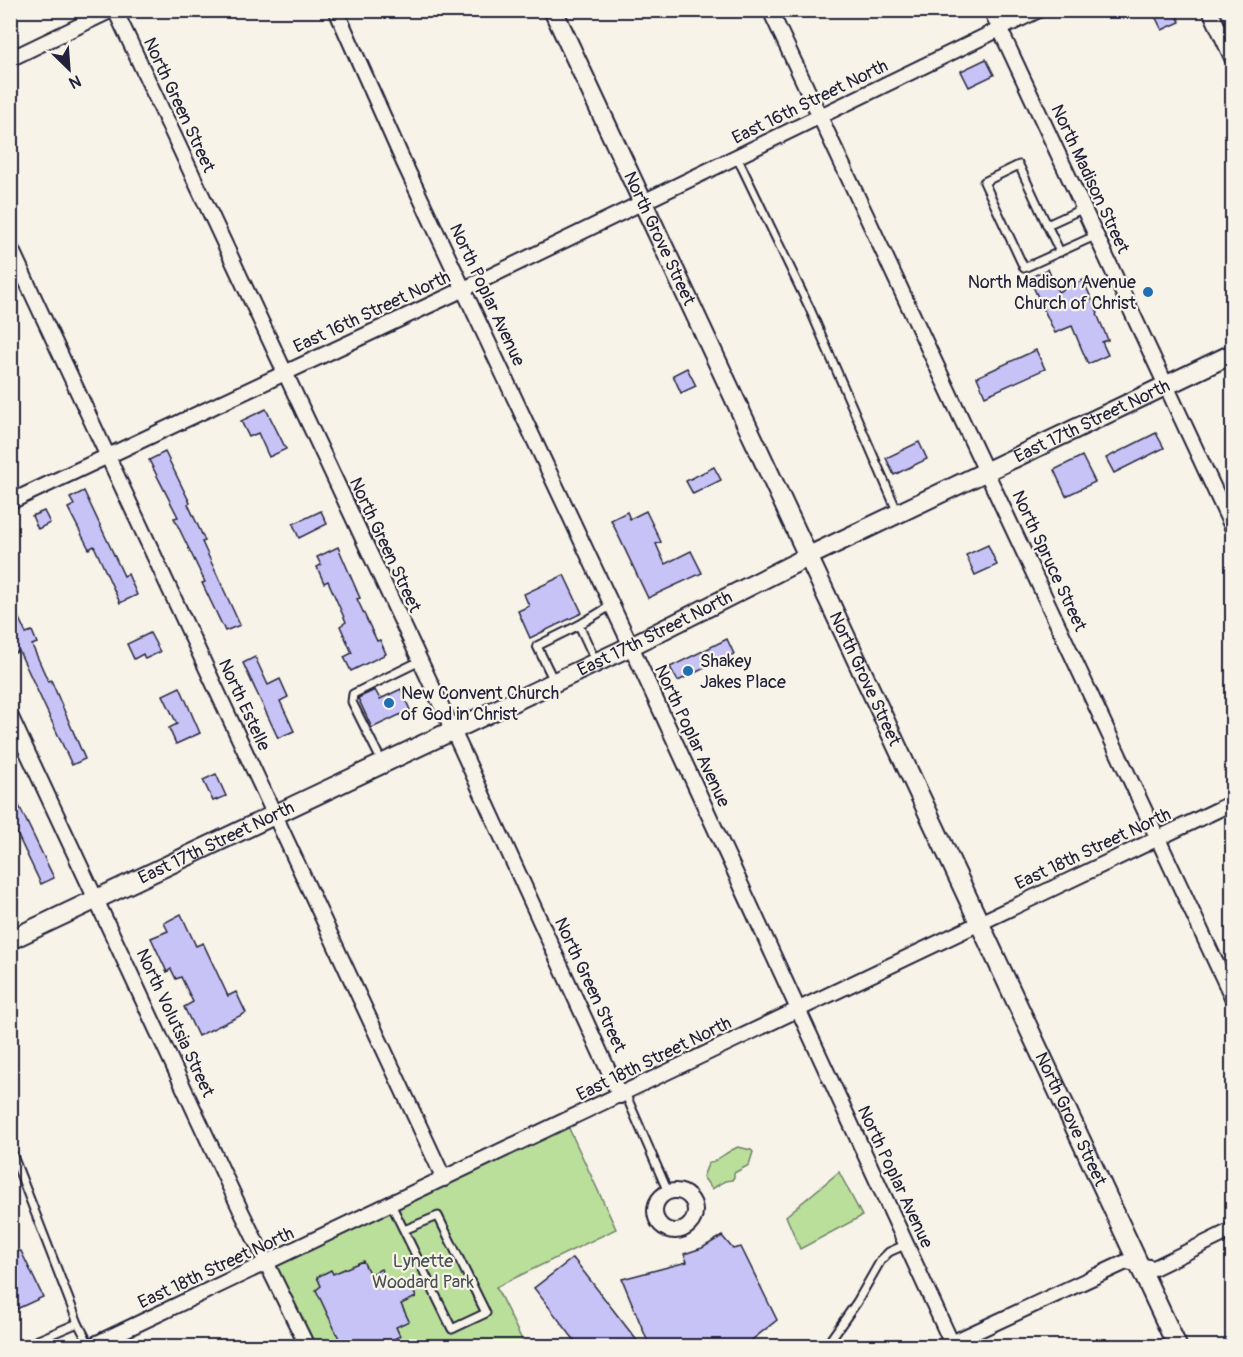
<svg xmlns="http://www.w3.org/2000/svg" width="1243" height="1357" viewBox="0 0 1243 1357" font-family="Pangolin,sans-serif">
<style>
.green{fill:#badf9a;stroke:#6e806a;stroke-width:1.5}
.building{fill:#c8c3f6;stroke:#22223b;stroke-width:1.5}
.lines{fill:none;stroke-linecap:round;stroke-linejoin:round}
.lane-casing{stroke:#22223b;stroke-width:11}
.street-casing{stroke:#22223b;stroke-width:18}
.secondary-casing{stroke:#22223b;stroke-width:22}
.lane{stroke:#f7f3e8;stroke-width:7}
.street{stroke:#f7f3e8;stroke-width:14}
.secondary{stroke:#f7f3e8;stroke-width:18}
.poi-dot{fill:#1f6fb2;stroke:#f7f3e8;stroke-width:2}
.labels{text-anchor:middle;dominant-baseline:central;stroke-width:4.5;stroke-linejoin:round;paint-order:stroke}
.street-label{font-size:18px;fill:#22223b;stroke:#f7f3e8}
.poi-label{font-size:18px;fill:#22223b;stroke:#f7f3e8;text-anchor:start}
.park-label{font-size:18px;fill:#485153;stroke:#f7f3e8}
</style>
<rect width="100%" height="100%" fill="#f7f3e8"/>
<filter id="ink" filterUnits="userSpaceOnUse"><feTurbulence type="fractalNoise" baseFrequency=".0167" numOctaves="2"/><feDisplacementMap in="SourceGraphic" scale="12" xChannelSelector="R" yChannelSelector="G"/><feConvolveMatrix kernelMatrix="1 2 1 2 8 2 1 2 1" color-interpolation-filters="sRGB"/></filter>
<g filter="url(#ink)">
<g class="green">
<path d="M566 1122 616 1229 496 1287 525 1346H306L266 1263Z"/>
<path d="M738 1147 751 1150 753 1152 749 1165 734 1173V1177L732 1180 725 1181 712 1189 703 1177 708 1164C720 1159 726 1152 738 1147Z"/>
<path d="M839 1172 862 1216 800 1249 786 1216Z"/>
</g>
<g class="building">
<path d="M1152 10H1174L1180 22 1162 30Z"/>
<path d="M986 59 994 75 969 87 961 71Z"/>
<path d="M1048 269 1058 292 1083 280 1098 313 1097 314 1108 340 1102 342 1108 355 1088 364 1072 326 1055 333 1029 278Z"/>
<path d="M1036 350 1045 369 985 396 977 377Z"/>
<path d="M687 368 696 386 681 393 673 375Z"/>
<path d="M266 409 286 449 269 457 258 433 249 437 241 421Z"/>
<path d="M1156 433 1164 448 1114 473 1106 458Z"/>
<path d="M919 442 927 459 894 475 886 458Z"/>
<path d="M165 452 190 503 188 504 205 541 202 542 240 625 225 631 202 583 205 582 174 518 178 517 149 460Z"/>
<path d="M1082 456 1095 482 1066 496 1054 470Z"/>
<path d="M714 467 721 480 693 494 686 481Z"/>
<path d="M84 491 124 576 128 574 137 595 120 603 94 546 89 549 68 508 74 505 70 498Z"/>
<path d="M44 511 50 523 38 529 32 516Z"/>
<path d="M321 511 327 524 299 538 293 524Z"/>
<path d="M646 511 661 542 656 544 665 564 691 551 702 573 648 598 611 520 627 512 630 519Z"/>
<path d="M988 545 997 565 975 575 966 555Z"/>
<path d="M338 547 360 598 357 599 377 641 380 640 386 654 351 671 344 657 352 653 340 626 346 622 328 581 324 583 317 567 321 565 317 557Z"/>
<path d="M564 575 582 613 530 638 518 611 529 606 524 594Z"/>
<path d="M10 600 26 633 32 631 37 643 32 645 48 681 51 680 60 701 85 759 72 765 19 651 15 653 10 642Z"/>
<path d="M150 633 160 652 145 659 143 654 134 659 127 644Z"/>
<path d="M727 639 734 654 678 681 670 667Z"/>
<path d="M255 657 268 685 280 679 288 697 280 701 294 731 278 738 243 663Z"/>
<path d="M180 687 200 733 176 744 169 728 177 724 163 695Z"/>
<path d="M401 689 410 710 372 728 358 698 375 690 380 699Z"/>
<path d="M216 774 226 796 213 801 203 780Z"/>
<path d="M10 787 54 878 41 884 10 819Z"/>
<path d="M181 914 196 946 203 943 228 996 236 992 246 1013 198 1036 184 1007 193 1002 181 977 176 979 171 969 167 972 151 938 168 931 164 923Z"/>
<path d="M722 1236 733 1249 741 1247 777 1320 743 1347H650L622 1279 687 1262 684 1254 702 1248Z"/>
<path d="M21 1251 43 1297 10 1312V1252Z"/>
<path d="M573 1258 642 1347H574L576 1342 534 1288Z"/>
<path d="M363 1261 370 1275 381 1269 391 1290 409 1281 416 1297 401 1304 409 1321 396 1327 400 1336 378 1347H343L316 1290 321 1286 317 1277 331 1270 333 1274Z"/>
</g>
<g class="lines">
<g class="lane-casing">
<g id="lane">
<path d="M737 157 810 309 898 513"/>
<path d="M1084 208 1047 225 1019 165 984 182 1024 268 1097 235"/>
<path d="M1047 225 1060 252"/>
<path d="M579 625 612 605"/>
<path d="M554 681 537 646 579 625 596 662"/>
<path d="M382 762 352 702 353 694 420 661"/>
<path d="M625 1093 668 1192"/>
<path d="M10 1148 78 1323 90 1346"/>
<path d="M391 1204 452 1329 486 1313 438 1216 404 1230"/>
<path d="M24 1346 78 1323"/>
<path d="M826 1346 857 1302 881 1260 889 1252 907 1244"/>
</g>
</g>
<g class="street-casing">
<g id="street">
<path d="M115 10 462 750 620 1096"/>
<path d="M336 10 404 163 631 646 953 1346"/>
<path d="M770 10 1232 997"/>
<path d="M991 10 1232 527"/>
<path d="M1210 10 1232 58"/>
<path d="M10 59 112 10"/>
<path d="M10 246 444 1179"/>
<path d="M10 502 464 289 1039 10"/>
<path d="M10 715 242 1213 307 1346"/>
<circle cx="675" cy="1211" r="20"/>
<path d="M91 1346 1232 803"/>
<path d="M945 1346 1126 1262 1154 1268 1232 1230"/>
</g>
</g>
<g class="secondary-casing">
<g id="secondary">
<path id="s1" d="M553 10 1177 1346"/>
<path id="s2" d="M10 940 631 646 809 556 1232 354"/>
</g>
</g>
<use href="#lane" class="lane"/>
<use href="#street" class="street"/>
<use href="#secondary" class="secondary"/>
</g>
</g>
<g class="poi-dot">
<circle cx="1148" cy="292" r="6"/>
<circle cx="688" cy="671" r="6"/>
<circle cx="389" cy="703" r="6"/>
</g>
<g class="labels">
<g class="street-label">
<text transform="translate(810 102) rotate(-26)">East 16th Street North</text>
<text transform="translate(179 105) rotate(65)">North Green Street</text>
<text transform="translate(1090 179) rotate(65)">North Madison Street</text>
<text stroke="none"><textPath href="#s1" startOffset="252">North Grove Street</textPath></text>
<text transform="translate(487 295) rotate(65)">North Poplar Avenue</text>
<text transform="translate(372 312) rotate(-25)">East 16th Street North</text>
<text stroke="none"><textPath href="#s2" startOffset="1200">East 17th Street North</textPath></text>
<text transform="translate(385 545) rotate(65)">North Green Street</text>
<text transform="translate(1049 561) rotate(65)">North Spruce Street</text>
<text stroke="none"><textPath href="#s2" startOffset="714">East 17th Street North</textPath></text>
<text stroke="none"><textPath href="#s1" startOffset="738">North Grove Street</textPath></text>
<text transform="translate(244 705) rotate(65)">North Estelle</text>
<text transform="translate(692 736) rotate(65)">North Poplar Avenue</text>
<text stroke="none"><textPath href="#s2" startOffset="228">East 17th Street North</textPath></text>
<text transform="translate(1093 849) rotate(-25)">East 18th Street North</text>
<text transform="translate(590 985) rotate(65)">North Green Street</text>
<text transform="translate(175 1023) rotate(65)">North Volutsia Street</text>
<text transform="translate(654 1059) rotate(-26)">East 18th Street North</text>
<text stroke="none"><textPath href="#s1" startOffset="1224">North Grove Street</textPath></text>
<text transform="translate(895 1177) rotate(65)">North Poplar Avenue</text>
<text transform="translate(216 1268) rotate(-25)">East 18th Street North</text>
</g>
<g class="poi-label">
<text x="1136" y="282" text-anchor="end">North Madison Avenue<tspan x="1136" dy="21">Church of Christ</tspan></text>
<text x="700" y="661">Shakey<tspan x="700" dy="21">Jakes Place</tspan></text>
<text x="401" y="693">New Convent Church<tspan x="401" dy="21">of God in Christ</tspan></text>
</g>
<g class="park-label">
<text x="423" y="1261">Lynette<tspan x="423" dy="21">Woodard Park</tspan></text>
</g>
</g>
<rect width="1243" height="1357" fill="none" stroke="#f7f3e8" stroke-width="36"/>
<rect x="18" y="18" width="1207" height="1321" fill="none" stroke="#22223b" stroke-width="2" filter="url(#ink)"/>
<g transform="translate(69 69) rotate(155)" stroke="#f7f3e8" stroke-width="4.5" paint-order="stroke">
<path d="M0-4.5L10 22L0 15L-10 22Z" fill="#22223b"/>
<text y="-9" font-size="16" font-weight="bold" text-anchor="middle" fill="#22223b">N</text>
</g>
</svg>
